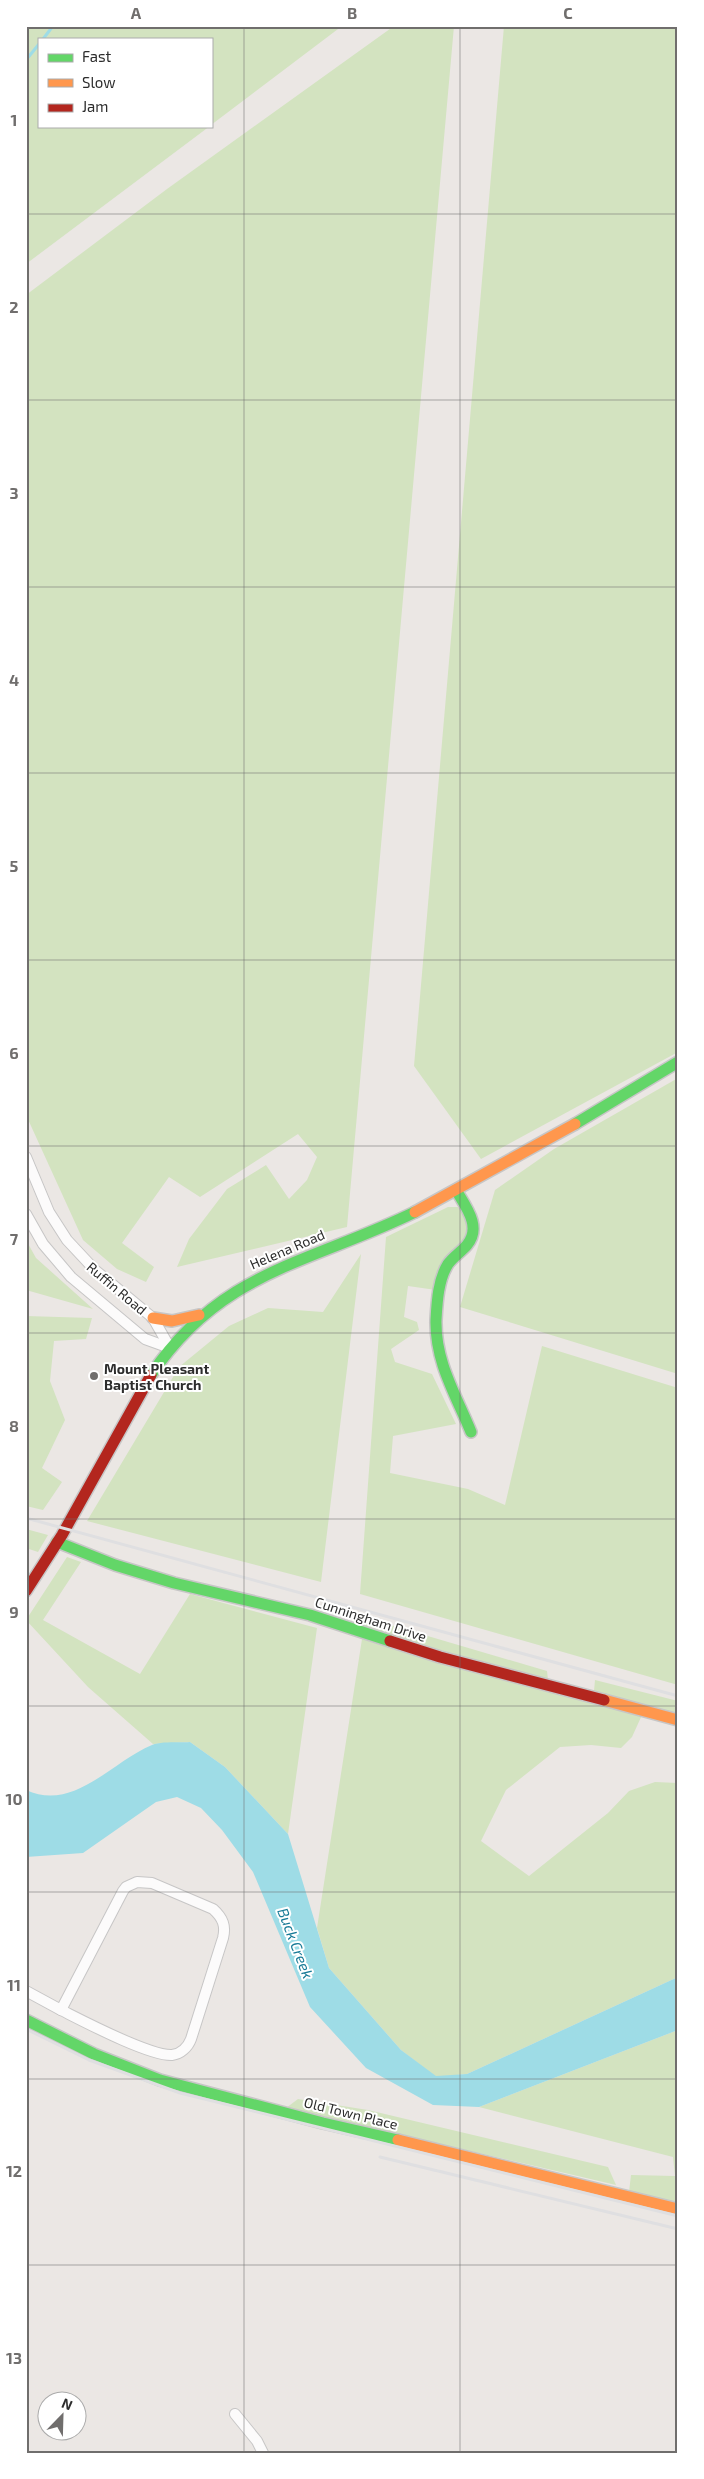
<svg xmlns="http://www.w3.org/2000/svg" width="704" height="2479" viewBox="0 0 704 2479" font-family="'Exo 2',sans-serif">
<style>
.green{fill:#d3e3c0}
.water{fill:#9edce6}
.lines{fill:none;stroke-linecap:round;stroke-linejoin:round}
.stream{stroke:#9edce6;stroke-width:3}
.street-casing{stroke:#c7c6c6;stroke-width:12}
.fast-casing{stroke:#c7c6c6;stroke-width:14}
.slow-casing{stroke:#c7c6c6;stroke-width:14}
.jam-casing{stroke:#c7c6c6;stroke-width:14}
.street{stroke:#fcfbfb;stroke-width:10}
.fast{stroke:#63d668;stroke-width:11}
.slow{stroke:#ff974d;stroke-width:11}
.jam{stroke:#b3261e;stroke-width:11}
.rail{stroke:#dfdfe1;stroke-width:3}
.grid{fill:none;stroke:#706e6d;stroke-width:1;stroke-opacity:0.55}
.poi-dot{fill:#706e6d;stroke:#fff;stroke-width:2}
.labels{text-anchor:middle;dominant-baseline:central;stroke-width:4;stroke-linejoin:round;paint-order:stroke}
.street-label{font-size:14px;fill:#2d2d2d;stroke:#fff}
.poi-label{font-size:14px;font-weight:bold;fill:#2d2d2d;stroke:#fff;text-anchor:start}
.water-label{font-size:15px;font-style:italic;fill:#187b97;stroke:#fff}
.neatline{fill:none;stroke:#706e6d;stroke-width:2}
.grid-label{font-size:16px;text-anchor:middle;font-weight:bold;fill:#706e6d}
</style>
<rect width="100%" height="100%" fill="#ebe7e4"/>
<g class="green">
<path d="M26 26H342L211 125V39H39V126H210L26 264Z"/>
<path d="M394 26H454L347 1227 177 1267 189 1239 227 1189 266 1165 289 1199 307 1180 317 1157 298 1134 200 1197 169 1177 122 1243 154 1267 146 1282 117 1269 83 1240 26 1115V295L167 189Z"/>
<path d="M504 26H678V1052L481 1159 414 1066Z"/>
<path d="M678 1078V1374L460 1307 495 1190 554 1149Z"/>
<path d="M448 1207H458L471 1222 468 1233 436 1290 408 1286 404 1317 417 1322 419 1330 391 1349 395 1362 432 1374 456 1424 393 1436 390 1473 468 1489 505 1505 542 1346 678 1388V1685L360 1594 386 1237Z"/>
<path d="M26 1240 36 1258 93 1309 26 1290Z"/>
<path d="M361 1254 321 1582 87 1521 179 1367 229 1326 268 1308 323 1312Z"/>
<path d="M26 1316 92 1318 86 1339 54 1341 50 1381 65 1420 42 1468 62 1482 43 1510 26 1506Z"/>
<path d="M26 1529 48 1535 38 1552 26 1548Z"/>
<path d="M67 1557 81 1562 43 1620 140 1674 190 1594 317 1628 288 1834 225 1767 190 1742 153 1744 88 1687 26 1620Z"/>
<path d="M364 1624H387L547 1671 548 1680 364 1630Z"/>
<path d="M362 1639 422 1658 642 1715 632 1737 621 1748 591 1745 560 1747 506 1790 481 1841 529 1876 608 1813 629 1791 655 1782 678 1783V1977L467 2074 436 2077 401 2050 329 1968 317 1928Z"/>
<path d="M595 1680 678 1701V1714L594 1691Z"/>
<path d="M678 2030V2203L629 2192 631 2175 675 2176 673 2157 479 2107Z"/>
<path d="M298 2099 368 2110 608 2167 616 2185 286 2108Z"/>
</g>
<path class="water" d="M190 1742 225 1767 288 1834 329 1968 401 2050 436 2076 467 2074 678 1977V2030L479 2107 433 2105 366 2068 310 2007 253 1872 222 1830 201 1808 177 1797 156 1802 83 1853 26 1857V1790C74 1812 111 1762 152 1745 162 1741 179 1743 190 1742Z"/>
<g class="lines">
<g class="stream">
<path d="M43 39 53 26"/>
<path d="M26 60 39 44"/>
</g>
<g class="street-casing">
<g id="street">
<path d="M26 1157 49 1212 67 1240 95 1270 153 1318 170 1348"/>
<path d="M26 1214 43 1244 71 1277 145 1339 170 1348"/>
<path d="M137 1882 152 1883 213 1909C223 1918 226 1926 223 1938L191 2039C188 2047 181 2054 172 2055 149 2056 83 2021 61 2010L123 1891 126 1887Z"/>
<path d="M26 1991 61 2010"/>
<path d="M235 2414 257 2441 263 2453"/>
</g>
</g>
<g class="fast-casing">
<g id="fast">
<path d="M575 1124 678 1062"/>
<path d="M456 1190C466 1207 482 1227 467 1245 461 1252 453 1257 448 1264 438 1280 437 1302 436 1320 435 1362 456 1395 471 1432"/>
<path d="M151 1375C221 1270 311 1263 415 1212"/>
<path d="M57 1542 115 1565 174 1583 310 1615 390 1641"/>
<path d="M26 2020 94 2054 160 2080 323 2123 398 2140"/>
</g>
</g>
<g class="slow-casing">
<g id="slow">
<path d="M415 1212 575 1124"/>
<path d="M153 1318 172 1321 199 1315"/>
<path d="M604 1700 678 1720"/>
<path d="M398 2140 678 2209"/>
</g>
</g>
<g class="jam-casing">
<g id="jam">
<path d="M26 1591 62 1535 151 1375"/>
<path d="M390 1641 440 1657 604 1700"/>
</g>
</g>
<use href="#street" class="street"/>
<use href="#fast" class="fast"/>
<use href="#slow" class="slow"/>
<use href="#jam" class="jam"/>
<g class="rail">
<path d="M26 1518 678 1696"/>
<path d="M26 2029 89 2060 180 2093 678 2216"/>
<path d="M380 2157 678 2229"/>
</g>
</g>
<path class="grid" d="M244 26V2453M460 26V2453M26 214H678M26 400H678M26 587H678M26 773H678M26 960H678M26 1146H678M26 1333H678M26 1519H678M26 1706H678M26 1892H678M26 2079H678M26 2265H678"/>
<circle class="poi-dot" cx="94" cy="1376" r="5"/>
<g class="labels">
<g class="street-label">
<text transform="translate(287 1249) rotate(-23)">Helena Road</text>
<text transform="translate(117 1288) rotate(40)">Ruffin Road</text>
<text transform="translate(371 1619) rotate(18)">Cunningham Drive</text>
<text transform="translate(351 2113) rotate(14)">Old Town Place</text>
</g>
<g class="poi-label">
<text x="104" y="1368">Mount Pleasant<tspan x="104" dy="16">Baptist Church</tspan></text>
</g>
<g class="water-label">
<text transform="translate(296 1943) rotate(69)">Buck Creek</text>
</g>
</g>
<rect width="704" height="2479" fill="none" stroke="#ffffff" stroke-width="55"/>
<rect x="38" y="38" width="175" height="90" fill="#ffffff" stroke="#ababab"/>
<rect x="48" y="54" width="25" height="8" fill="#63d668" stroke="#ababab"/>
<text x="82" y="62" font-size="15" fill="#2d2d2d">Fast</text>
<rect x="48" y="79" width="25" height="8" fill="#ff974d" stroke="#ababab"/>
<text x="82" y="88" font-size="15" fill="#2d2d2d">Slow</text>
<rect x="48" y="104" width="25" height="8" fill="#b3261e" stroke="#ababab"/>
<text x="82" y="112" font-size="15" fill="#2d2d2d">Jam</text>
<g transform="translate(62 2416) rotate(23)"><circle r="24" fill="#ffffff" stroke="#ababab"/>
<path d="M0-4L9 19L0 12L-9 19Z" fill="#706e6d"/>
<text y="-8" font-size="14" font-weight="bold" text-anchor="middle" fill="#2d2d2d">N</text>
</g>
<rect x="28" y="28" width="648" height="2424" class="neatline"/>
<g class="grid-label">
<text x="136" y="19">A</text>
<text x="352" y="19">B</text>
<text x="568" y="19">C</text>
<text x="14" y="126">1</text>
<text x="14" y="313">2</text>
<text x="14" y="499">3</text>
<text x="14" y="686">4</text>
<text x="14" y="872">5</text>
<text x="14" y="1059">6</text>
<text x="14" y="1245">7</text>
<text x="14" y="1432">8</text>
<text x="14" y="1618">9</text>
<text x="14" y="1805">10</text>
<text x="14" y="1991">11</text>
<text x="14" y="2177">12</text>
<text x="14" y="2364">13</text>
</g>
</svg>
